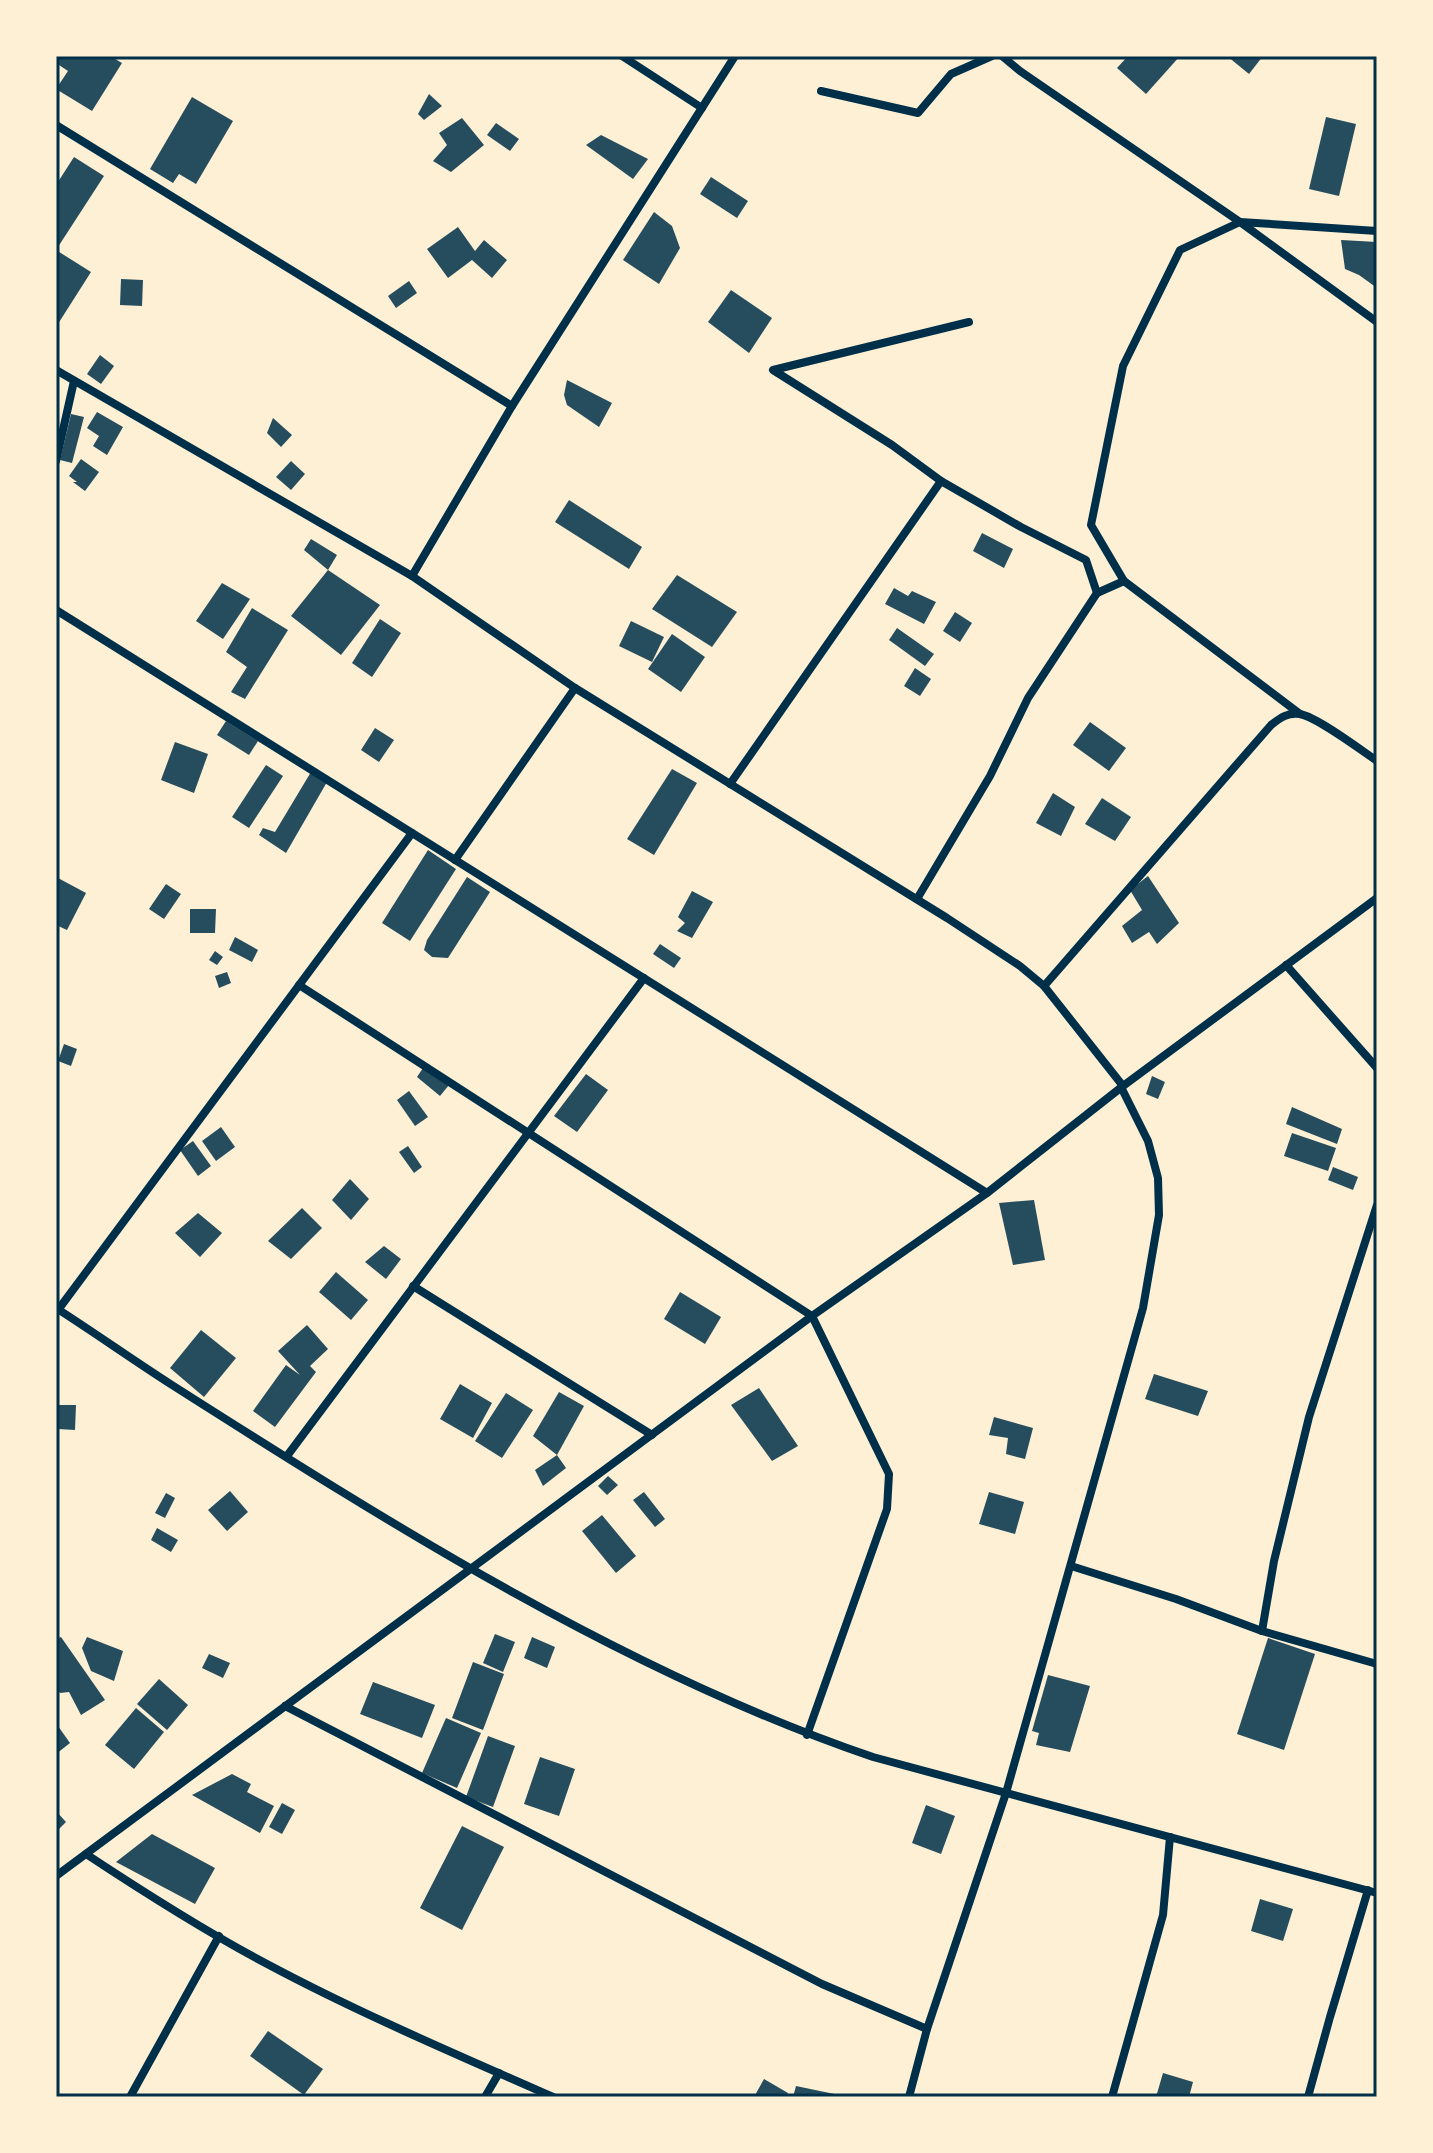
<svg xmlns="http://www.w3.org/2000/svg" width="1433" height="2153" viewBox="0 0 1433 2153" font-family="'Asap Condensed',sans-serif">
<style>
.building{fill:#264d5e}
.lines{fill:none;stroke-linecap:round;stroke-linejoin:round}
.minor{stroke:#003049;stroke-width:8}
.neatline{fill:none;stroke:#003049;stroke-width:3}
</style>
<rect width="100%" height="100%" fill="#fdf0d5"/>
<g class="building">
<path d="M61 56H110L122 63 92 111 56 89 68 71 56 63Z"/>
<path d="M1128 56H1180L1146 94 1117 68Z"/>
<path d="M1227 56H1263L1249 74Z"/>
<path d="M429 94 442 106 424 120 418 114Z"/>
<path d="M192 97 233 121 196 184 179 174 173 183 150 169Z"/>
<path d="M1326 117 1356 124 1339 196 1309 189Z"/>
<path d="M462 118 484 145 451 172 433 161 447 145 439 133Z"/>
<path d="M496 123 519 139 510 151 487 135Z"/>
<path d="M601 135 648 159 633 179 586 145Z"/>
<path d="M74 157 104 176 56 250 91 272 56 327V185Z"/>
<path d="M711 177 748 201 737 218 700 194Z"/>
<path d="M654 212 672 226 680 248 659 284 623 260Z"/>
<path d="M458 227 475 251 484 240 507 260 492 278 472 260 448 278 427 249Z"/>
<path d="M1341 240 1377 242V288L1359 275 1345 269Z"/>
<path d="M121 279 143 280 142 306 120 305Z"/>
<path d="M409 281 417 293 396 308 388 296Z"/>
<path d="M731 290 772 318 749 353 708 322Z"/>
<path d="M100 355 114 366 101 384 87 374Z"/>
<path d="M567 380 612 403 599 427 567 405 564 395Z"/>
<path d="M97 412 123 427 107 455 93 446 99 436 87 428Z"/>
<path d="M71 414 84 417 72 463 60 460Z"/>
<path d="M273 418 292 435 281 447 267 433Z"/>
<path d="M81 459 99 472 85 491 73 482H77L69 476Z"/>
<path d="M291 461 305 474 291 490 276 477Z"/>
<path d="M569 500 642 547 629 569 555 522Z"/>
<path d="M982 533 1013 549 1004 568 973 551Z"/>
<path d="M311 539 337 555 328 570 304 550Z"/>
<path d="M328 570 380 605 341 655 291 616Z"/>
<path d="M677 575 737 612 712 647 652 609Z"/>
<path d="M222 583 250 599 223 639 196 621Z"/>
<path d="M894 588 908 596 912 591 936 602 924 624 885 604Z"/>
<path d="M252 608 288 630 245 699 231 692 247 667 226 652Z"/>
<path d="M955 612 972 623 960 642 943 631Z"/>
<path d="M380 619 401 633 372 677 352 663Z"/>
<path d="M631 621 664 637 652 662 619 646Z"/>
<path d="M897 628 934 654 925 666 889 640Z"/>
<path d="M672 634 705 657 681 692 648 669Z"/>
<path d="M915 668 931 679 920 696 904 686Z"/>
<path d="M226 721 258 741 249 755 217 735Z"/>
<path d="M1090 722 1126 748 1109 771 1073 745Z"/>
<path d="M375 728 394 740 379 762 361 750Z"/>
<path d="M175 742 208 754 194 793 161 780Z"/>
<path d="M266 765 283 776 249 828 232 817Z"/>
<path d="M672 769 697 783 654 855 627 839Z"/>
<path d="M311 772 327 782 286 853 259 835 263 828 275 832Z"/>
<path d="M1053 793 1075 807 1061 836 1036 823Z"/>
<path d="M1102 798 1131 817 1115 841 1085 824Z"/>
<path d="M428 850 456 869 410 941 382 923Z"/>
<path d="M1148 876 1179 923 1157 944 1149 932 1132 943 1122 926 1142 910 1130 890Z"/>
<path d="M467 877 490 892 448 958 432 957 424 950 427 940Z"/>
<path d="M58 878 86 893 67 930 56 925V882Z"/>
<path d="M166 884 181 894 164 919 149 909Z"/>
<path d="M692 891 713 902 692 938 677 931 685 923 678 917Z"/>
<path d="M190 909H216L215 933H190Z"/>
<path d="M235 937 258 950 252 962 229 950Z"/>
<path d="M660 944 681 958 674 968 653 954Z"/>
<path d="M215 951 223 957 217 965 209 960Z"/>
<path d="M227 972 231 983 219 988 215 976Z"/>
<path d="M64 1044 77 1049 71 1066 58 1061Z"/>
<path d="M423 1068 449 1085 440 1096 417 1077Z"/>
<path d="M586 1074 608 1090 577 1132 554 1116Z"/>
<path d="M1152 1076 1165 1082 1158 1099 1146 1094Z"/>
<path d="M409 1091 428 1117 415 1126 397 1100Z"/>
<path d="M1292 1107 1342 1129 1337 1144 1286 1124Z"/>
<path d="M221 1127 235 1147 216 1161 202 1141Z"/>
<path d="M1292 1133 1336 1148 1328 1171 1284 1156Z"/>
<path d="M193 1141 211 1166 198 1176 180 1150Z"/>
<path d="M408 1146 422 1167 414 1173 399 1152Z"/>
<path d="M1333 1167 1358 1177 1353 1190 1328 1180Z"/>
<path d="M350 1179 369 1199 351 1220 332 1200Z"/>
<path d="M1034 1200 1045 1260 1013 1265 999 1203Z"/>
<path d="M302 1208 322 1228 291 1259 268 1241Z"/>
<path d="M198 1213 222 1233 200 1257 175 1233Z"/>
<path d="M384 1246 401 1259 386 1279 365 1262Z"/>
<path d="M336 1272 368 1300 351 1320 319 1292Z"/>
<path d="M680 1292 721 1317 705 1344 664 1319Z"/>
<path d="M307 1325 328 1349 310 1366 316 1372 275 1427 253 1411 286 1365 300 1375 278 1351Z"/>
<path d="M201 1330 236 1358 204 1397 170 1368Z"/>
<path d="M1154 1374 1208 1391 1198 1416 1145 1399Z"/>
<path d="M460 1384 492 1403 473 1438 440 1419Z"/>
<path d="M759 1388 798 1446 772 1461 731 1405Z"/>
<path d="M559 1392 584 1406 557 1455 533 1436Z"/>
<path d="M506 1393 533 1410 502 1458 475 1441Z"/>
<path d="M59 1405H76L75 1430 58 1429Z"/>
<path d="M994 1417 1033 1428 1025 1459 1006 1454 1008 1438 989 1435Z"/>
<path d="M557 1455 566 1468 543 1486 535 1470Z"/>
<path d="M608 1476 618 1485 607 1495 598 1486Z"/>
<path d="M230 1491 248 1512 227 1531 208 1510Z"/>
<path d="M644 1492 665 1519 655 1527 633 1500Z"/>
<path d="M989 1492 1024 1502 1015 1534 979 1524Z"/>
<path d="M166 1493 175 1498 165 1518 155 1513Z"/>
<path d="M602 1515 636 1556 616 1573 582 1531Z"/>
<path d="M157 1528 178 1540 171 1552 151 1540Z"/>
<path d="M495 1634 515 1642 503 1672 483 1663Z"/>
<path d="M61 1637 105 1700 81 1715 69 1692 60 1693 56 1688V1639Z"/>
<path d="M87 1637 123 1651 114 1681 91 1671 82 1648Z"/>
<path d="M532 1637 555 1647 547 1668 524 1658Z"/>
<path d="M1268 1638 1315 1654 1284 1750 1237 1734Z"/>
<path d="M209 1654 230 1663 223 1678 202 1668Z"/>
<path d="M473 1662 504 1674 483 1730 452 1718Z"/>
<path d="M1048 1675 1090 1686 1070 1752 1036 1745 1039 1733 1032 1731Z"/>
<path d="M159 1679 188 1705 167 1730 137 1704Z"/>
<path d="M373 1682 435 1705 422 1738 360 1714Z"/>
<path d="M136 1708 164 1732 134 1769 105 1745Z"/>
<path d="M446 1718 481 1733 457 1788 422 1773Z"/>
<path d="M58 1726 70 1743 56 1754V1727Z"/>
<path d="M488 1736 515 1746 493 1807 466 1797Z"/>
<path d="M540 1757 575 1769 559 1816 524 1804Z"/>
<path d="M232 1774 251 1784 247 1792 274 1806 260 1833 192 1795Z"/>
<path d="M282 1803 295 1810 282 1834 269 1827Z"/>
<path d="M926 1805 955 1816 941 1854 912 1843Z"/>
<path d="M56 1811 66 1822 56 1832Z"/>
<path d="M462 1826 504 1847 462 1930 420 1908Z"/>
<path d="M152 1834 215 1868 195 1904 116 1862Z"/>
<path d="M1260 1899 1293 1909 1283 1941 1251 1931Z"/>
<path d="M268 2031 323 2069 304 2095 250 2056Z"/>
<path d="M1163 2073 1193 2082 1189 2097H1156Z"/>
<path d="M764 2079 788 2093 785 2097H754Z"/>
<path d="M796 2086 844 2096V2097H793Z"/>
</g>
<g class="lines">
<g class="minor">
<path d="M622 56 702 108"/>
<path d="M1002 56 1020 71 1240 222 1377 322"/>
<path d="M821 91 918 113 951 74 992 56"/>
<path d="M56 125 512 406 735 56"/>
<path d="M56 370 412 576 575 688 947 918 1020 966 1044 986 1123 1086"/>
<path d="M56 461 74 381"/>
<path d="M941 481 892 445 773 370 969 322"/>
<path d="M412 576 512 406"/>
<path d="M56 610 987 1193"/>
<path d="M1300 714 1124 581 1091 525 1123 366 1180 250 1240 222 1377 231"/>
<path d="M730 784 941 481 1021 527 1086 560 1097 593"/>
<path d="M455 860 575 688"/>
<path d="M917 899 990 776 1028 698 1097 593 1124 581"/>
<path d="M1286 965 1377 1068"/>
<path d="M299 985 812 1316 889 1474 887 1509 807 1735"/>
<path d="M1044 986 1271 725C1280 718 1288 712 1300 714 1317 717 1361 750 1377 761"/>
<path d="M413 1286 652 1435"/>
<path d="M56 1308C95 1333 133 1360 172 1385 392 1525 626 1673 873 1757L1377 1893"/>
<path d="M58 1310 412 833"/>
<path d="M287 1456 644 978"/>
<path d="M1071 1566 1176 1599 1262 1631 1377 1664"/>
<path d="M1262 1631 1274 1561 1309 1417 1377 1205"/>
<path d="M285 1706 822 1984 927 2029"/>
<path d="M86 1854C145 1893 206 1932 269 1965 361 2014 458 2055 553 2097"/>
<path d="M56 1876 812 1316 987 1193 1123 1086 1377 898"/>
<path d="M130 2097 219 1936"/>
<path d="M485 2097 499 2073"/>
<path d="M909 2097 927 2029 1006 1793 1143 1308 1159 1215 1158 1178 1148 1141 1121 1087"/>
<path d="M1112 2097 1163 1915 1170 1837"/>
<path d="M1308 2097 1330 2017 1368 1890"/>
</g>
</g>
<rect width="1433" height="2153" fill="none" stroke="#fdf0d5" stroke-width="116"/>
<rect x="58" y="58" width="1317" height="2037" class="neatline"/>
</svg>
